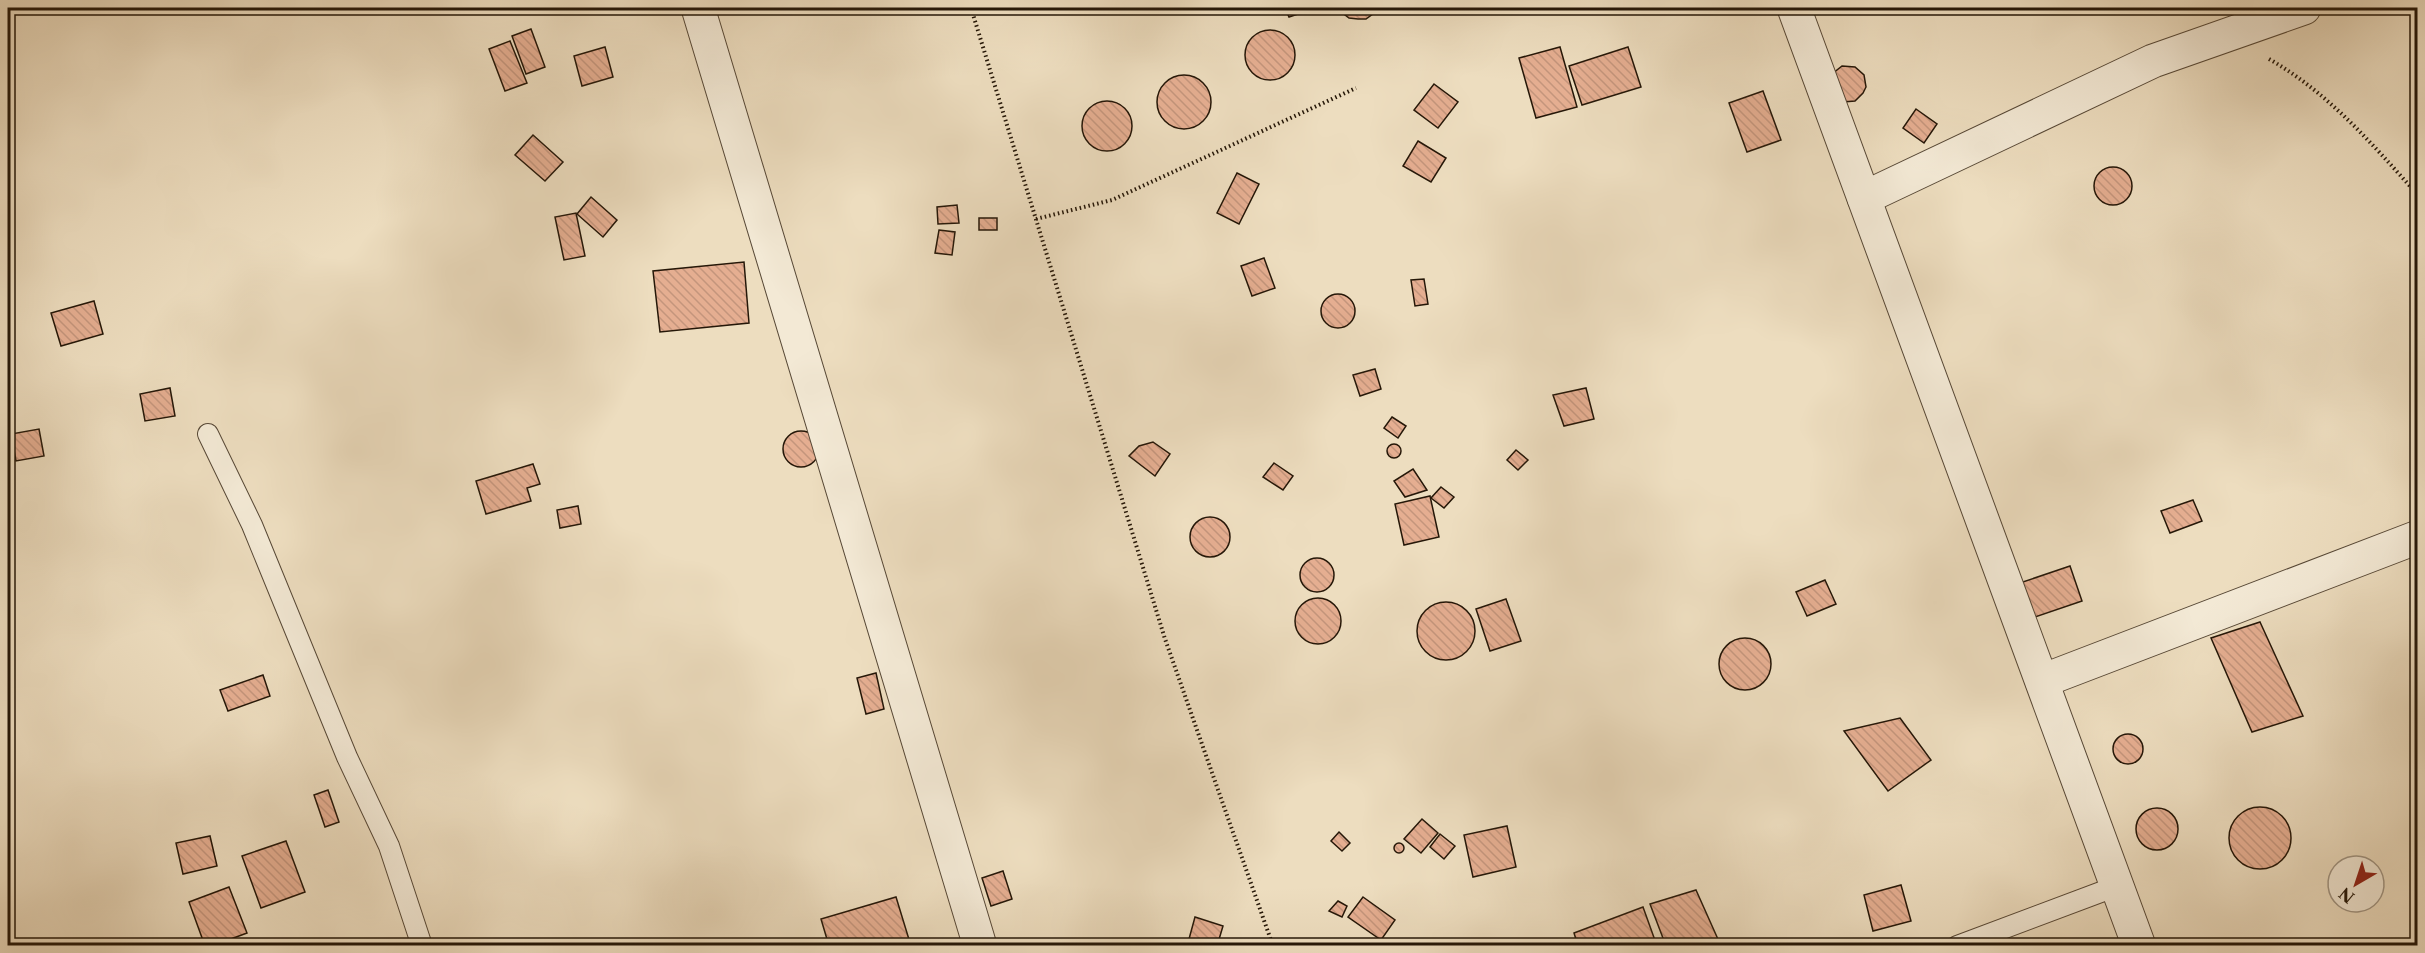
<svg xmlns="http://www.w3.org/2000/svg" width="2425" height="953" viewBox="0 0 2425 953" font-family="'Libre Caslon Text',serif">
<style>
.building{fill:url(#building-back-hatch);stroke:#251708;stroke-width:1.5}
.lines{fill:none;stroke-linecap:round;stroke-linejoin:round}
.lane-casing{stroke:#574836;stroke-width:22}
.street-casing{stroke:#574836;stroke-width:35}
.path{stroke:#251708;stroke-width:4;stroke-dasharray:1.5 3;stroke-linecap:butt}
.lane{stroke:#f3e9d5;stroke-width:20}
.street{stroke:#f3e9d5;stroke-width:33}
</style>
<defs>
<pattern id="building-back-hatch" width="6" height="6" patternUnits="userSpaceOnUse" patternTransform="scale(1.5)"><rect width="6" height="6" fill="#e5ae91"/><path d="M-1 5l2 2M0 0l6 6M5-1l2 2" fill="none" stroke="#c4957c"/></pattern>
</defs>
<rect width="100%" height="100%" fill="#edddbf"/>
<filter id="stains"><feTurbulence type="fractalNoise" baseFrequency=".00333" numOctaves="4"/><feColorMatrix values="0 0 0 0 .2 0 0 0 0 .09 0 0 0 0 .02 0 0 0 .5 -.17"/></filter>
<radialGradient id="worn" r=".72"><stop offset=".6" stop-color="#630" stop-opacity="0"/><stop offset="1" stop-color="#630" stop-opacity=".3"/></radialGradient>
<g class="building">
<path d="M1285 8H1316L1289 17Z"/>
<path d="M1336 8H1381L1366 19H1358L1349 18Z"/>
<path d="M531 29 545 67 526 74 512 36Z"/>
<circle cx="1270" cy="55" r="25"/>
<path d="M510 41 527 83 505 91 489 49Z"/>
<path d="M605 47 613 77 582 86 574 56Z"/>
<path d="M1560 47 1577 107 1536 118 1519 58Z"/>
<path d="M1628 47 1641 87 1582 105 1569 66Z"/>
<path d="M1842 66 1855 67 1864 75 1866 87 1863 93 1855 101 1843 102 1832 74Z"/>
<circle cx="1184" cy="102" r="27"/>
<path d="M1434 84 1458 102 1438 128 1414 110Z"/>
<path d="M1763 91 1781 140 1747 152 1729 103Z"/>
<circle cx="1107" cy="126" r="25"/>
<path d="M1916 109 1937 124 1924 143 1903 128Z"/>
<path d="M533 135 563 162 545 181 515 155Z"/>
<path d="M1418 141 1446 158 1431 182 1403 166Z"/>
<circle cx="2113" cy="186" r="19"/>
<path d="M1237 173 1259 184 1239 224 1217 213Z"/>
<path d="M591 197 617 220 603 237 577 214Z"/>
<path d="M957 205 959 223 938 224 937 207Z"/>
<path d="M576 213 585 256 564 260 555 217Z"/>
<rect x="979" y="218" width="18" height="12"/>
<path d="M939 230 955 232 952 255 935 253Z"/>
<path d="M1264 258 1275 288 1252 296 1241 266Z"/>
<path d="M744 262 749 323 660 332 653 271Z"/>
<path d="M1424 279 1428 304 1415 306 1411 280Z"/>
<circle cx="1338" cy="311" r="17"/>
<path d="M94 301 103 334 61 346 51 313Z"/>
<path d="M8 335 13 351 8 352Z"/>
<path d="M1375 369 1381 389 1360 396 1353 375Z"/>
<path d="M170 388 175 416 145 421 140 394Z"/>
<path d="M1586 388 1594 419 1564 426 1553 395Z"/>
<path d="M1392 417 1406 426 1398 438 1384 428Z"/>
<path d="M39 429 44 456 16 461 11 434Z"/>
<circle cx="801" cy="449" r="18"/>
<path d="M1153 442 1170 454 1155 476 1129 456 1139 446Z"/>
<circle cx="1394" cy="451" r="7"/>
<path d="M1516 450 1528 460 1518 470 1507 460Z"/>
<path d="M1274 463 1293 476 1283 490 1263 477Z"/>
<path d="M533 464 540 484 527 488 531 501 486 514 476 481Z"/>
<path d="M1413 469 1427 490 1405 497 1394 481Z"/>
<path d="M1441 487 1454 497 1444 508 1431 498Z"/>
<path d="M1430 496 1439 537 1404 545 1395 504Z"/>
<path d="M2193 500 2202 521 2170 533 2161 511Z"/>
<path d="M578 506 581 524 560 528 557 510Z"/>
<circle cx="1210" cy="537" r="20"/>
<circle cx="1317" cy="575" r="17"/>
<path d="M2070 566 2082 601 2023 621 2011 586Z"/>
<path d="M1825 580 1836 604 1807 616 1796 592Z"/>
<circle cx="1318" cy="621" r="23"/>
<path d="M1506 599 1521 641 1490 651 1476 609Z"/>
<circle cx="1446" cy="631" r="29"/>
<path d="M2260 622 2303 716 2252 732 2211 638Z"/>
<circle cx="1745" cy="664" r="26"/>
<path d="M876 673 884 709 866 714 857 678Z"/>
<path d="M263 675 270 696 228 711 220 690Z"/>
<path d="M1900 718 1931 760 1888 791 1844 731Z"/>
<circle cx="2128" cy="749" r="15"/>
<path d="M328 790 339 822 325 827 314 795Z"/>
<circle cx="2260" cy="838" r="31"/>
<circle cx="2157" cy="829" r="21"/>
<path d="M1422 819 1438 833 1421 853 1404 839Z"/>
<path d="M1507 826 1516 867 1473 877 1464 835Z"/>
<path d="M1339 832 1350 843 1342 851 1331 841Z"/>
<path d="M1440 834 1455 846 1444 859 1430 847Z"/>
<path d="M210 836 217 866 183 874 176 843Z"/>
<path d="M286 841 305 892 261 908 242 856Z"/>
<circle cx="1399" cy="848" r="5"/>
<path d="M1003 871 1012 899 991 906 982 878Z"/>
<path d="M1901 885 1911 921 1873 931 1864 895Z"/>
<path d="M229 887 247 933 212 946H205L189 902Z"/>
<path d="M1696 890 1721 946H1666L1650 904Z"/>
<path d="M896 897 911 946H829L821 919Z"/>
<path d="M1363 897 1395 920 1381 940 1348 917Z"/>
<path d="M1338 901 1347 906 1342 917 1329 911Z"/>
<path d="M1643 907 1657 946H1578L1574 933Z"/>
<path d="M1195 917 1223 926 1217 946 1189 939Z"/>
<path d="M563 939 566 946H545V945Z"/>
</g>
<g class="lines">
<g class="lane-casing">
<g id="lane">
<path d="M208 434 252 525 347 757 389 846 422 946"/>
<path d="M1957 946 2117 886"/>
</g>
</g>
<g class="street-casing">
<g id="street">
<path d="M698 8 980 946"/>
<path d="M1794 8 2139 946"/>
<path d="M1864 198 2153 61 2304 8"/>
<path d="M2042 681 2418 537"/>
</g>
</g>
<g class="path">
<path d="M971 8 1165 639 1273 946"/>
<path d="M2269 59C2330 94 2371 143 2418 195"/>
<path d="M1036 219 1112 200 1356 88"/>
</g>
<use href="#lane" class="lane"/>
<use href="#street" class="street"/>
</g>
<rect width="2425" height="953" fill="none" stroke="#edddbf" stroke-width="30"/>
<rect x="9" y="9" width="2407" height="935" fill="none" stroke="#251708" stroke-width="3"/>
<rect x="15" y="15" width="2395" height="923" fill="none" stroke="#251708" stroke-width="1.5"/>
<g transform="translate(2356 884) rotate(219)"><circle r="28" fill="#f3e9d5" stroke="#a19583" stroke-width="1.5"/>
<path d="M0-4.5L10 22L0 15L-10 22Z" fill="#8f2418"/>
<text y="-9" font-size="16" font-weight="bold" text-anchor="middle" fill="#251708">N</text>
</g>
<rect width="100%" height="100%" filter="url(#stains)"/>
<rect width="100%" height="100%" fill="url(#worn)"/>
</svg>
